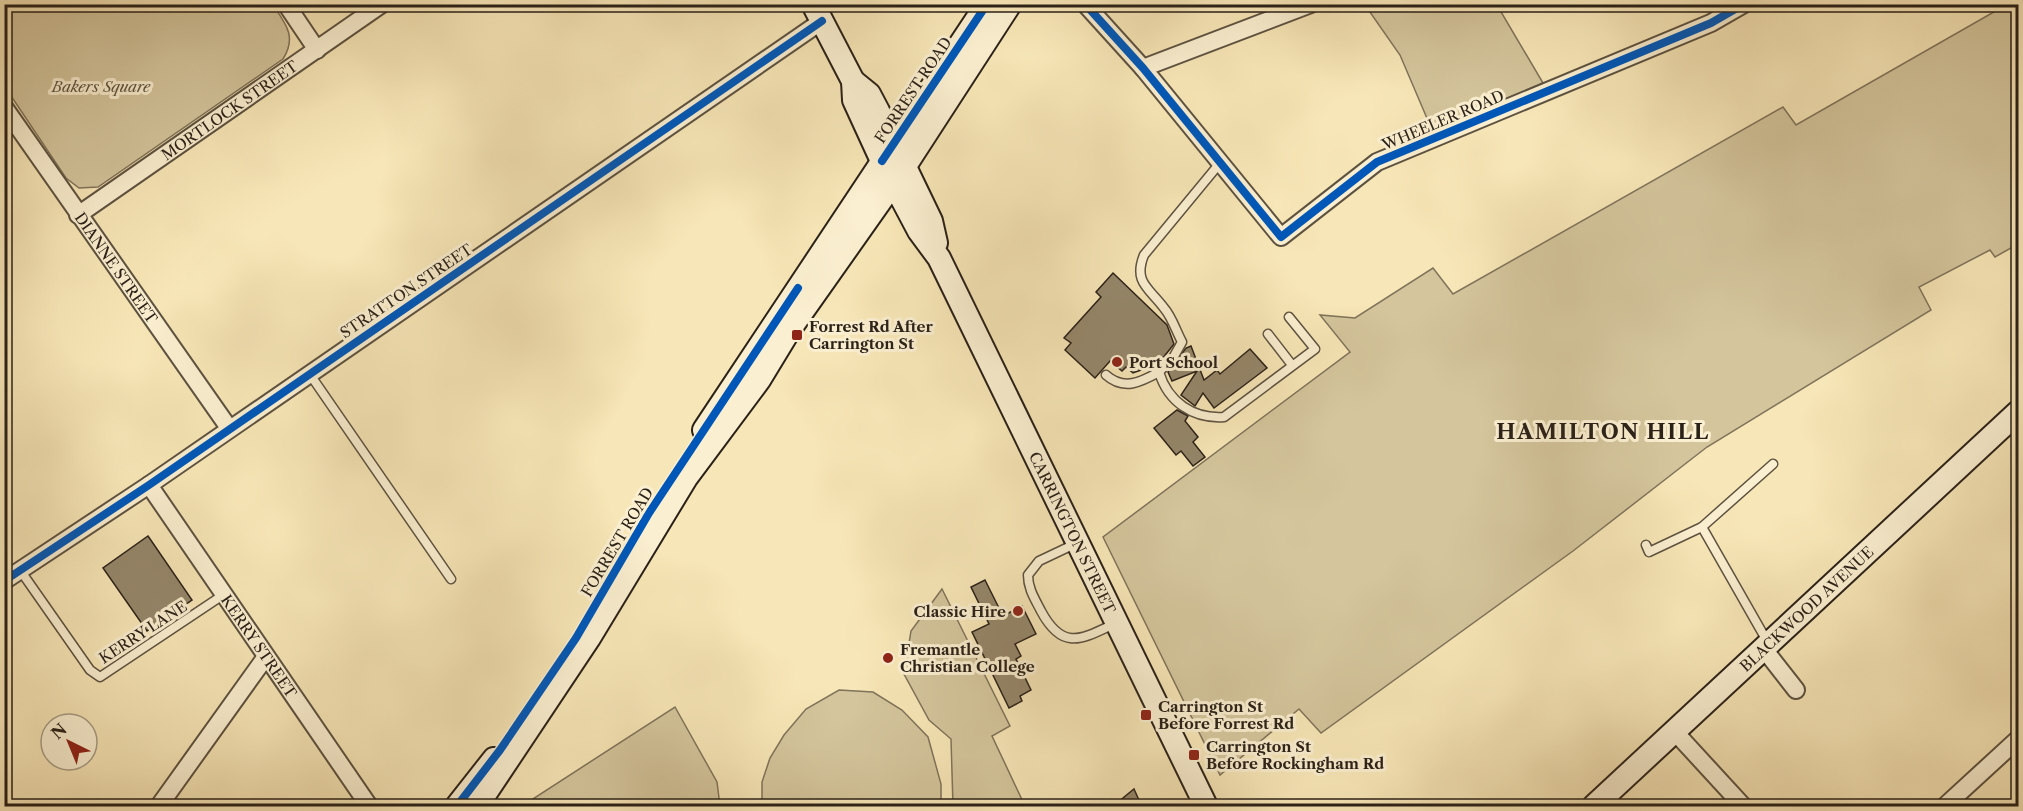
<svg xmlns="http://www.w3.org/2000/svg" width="2023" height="811" viewBox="0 0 2023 811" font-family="'Libre Caslon Text',serif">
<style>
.green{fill:#d4c59c;stroke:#7f735a;stroke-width:1.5}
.building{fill:#95876b;stroke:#2a2118;stroke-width:1.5}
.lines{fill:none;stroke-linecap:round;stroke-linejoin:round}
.lane-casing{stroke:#5d5240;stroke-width:11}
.street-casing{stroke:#5d5240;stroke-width:20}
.secondary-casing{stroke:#2a2118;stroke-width:26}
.lane{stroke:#faefd0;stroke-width:8}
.street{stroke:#faefd0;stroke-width:16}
.secondary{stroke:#faefd0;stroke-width:22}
.cycleway-casing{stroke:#faefd0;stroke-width:11}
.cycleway{stroke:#0057b8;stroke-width:8}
.poi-dot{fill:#8f2418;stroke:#faefd0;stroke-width:2}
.labels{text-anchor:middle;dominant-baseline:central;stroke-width:6;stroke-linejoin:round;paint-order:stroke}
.park-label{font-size:15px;font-style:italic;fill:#5d5240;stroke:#faefd0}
.street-label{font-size:15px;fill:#2a2118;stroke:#faefd0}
.poi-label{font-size:15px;font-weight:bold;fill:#2a2118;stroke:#faefd0;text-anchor:start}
.district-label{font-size:21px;font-weight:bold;letter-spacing:1.5px;fill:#2a2118;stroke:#faefd0}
</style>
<rect width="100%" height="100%" fill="#f7e6b7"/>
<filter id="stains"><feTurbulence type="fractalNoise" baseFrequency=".00333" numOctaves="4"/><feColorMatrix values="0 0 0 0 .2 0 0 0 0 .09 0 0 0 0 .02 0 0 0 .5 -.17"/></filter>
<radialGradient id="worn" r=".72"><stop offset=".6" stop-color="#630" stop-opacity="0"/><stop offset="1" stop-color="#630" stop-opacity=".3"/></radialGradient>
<g class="green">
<path d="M4 5H273C286 24 297 37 283 59L98 187 79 188 66 178 5 87Z"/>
<path d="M1365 5H1497L1543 83 1432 130 1400 55Z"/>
<path d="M2006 5H2018V244L1995 257 1990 250 1919 287 1931 310 1707 447 1573 551 1321 733 1299 709 1220 775 1103 537 1350 352 1320 315 1355 318 1433 268 1453 294 1783 107 1796 125Z"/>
<path d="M942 589 1010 726 992 736 1025 806H953L951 739 929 720 904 674 911 631Z"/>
<path d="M839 690 873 692 902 710 928 737 941 784V806H762V782L770 758 784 735 806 709Z"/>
<path d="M675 707 717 782 720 806H522Z"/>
</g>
<g class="building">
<path d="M1113 273 1167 325 1174 344 1158 364 1133 373 1126 367 1122 371 1110 361 1095 378 1065 350 1071 343 1064 338 1101 297 1096 292Z"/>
<path d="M1191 346 1204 380 1217 370 1220 374 1250 349 1267 368 1214 408 1203 393 1195 406 1181 395 1197 371 1172 381 1168 372 1186 348Z"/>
<path d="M1177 410 1188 416 1185 421 1198 437 1193 442 1205 457 1193 466 1181 451 1176 455 1154 428Z"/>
<path d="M148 536 192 600 147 631 103 568Z"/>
<path d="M985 580 1003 616 1022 606 1036 634 1015 644 1021 656 1016 659 1031 690 1020 696 1022 701 1009 708 972 632 989 624 971 587Z"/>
<path d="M1134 789 1142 807H1112Z"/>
</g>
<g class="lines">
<g class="lane-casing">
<g id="lane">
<path d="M1220 163 1144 255C1133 282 1149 288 1164 308 1172 317 1176 331 1182 342L1173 358 1159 372C1168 402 1193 419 1224 417L1315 349 1289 317"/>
<path d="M1268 334 1292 365"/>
<path d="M309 373 451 579"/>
<path d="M1106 375C1124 391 1141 382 1159 372"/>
<path d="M1702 527 1767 641"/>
<path d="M1077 543 1039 561 1028 575C1028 589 1035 599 1041 611 1063 652 1082 639 1116 623"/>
<path d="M1646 545 1649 552 1702 527 1773 464"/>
<path d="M20 570 90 670 100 677 223 595"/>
</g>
</g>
<g class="street-casing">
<g id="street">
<path d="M286 4 317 50"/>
<path d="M1085 4 1143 68 1281 237 1377 162 1711 23 1744 4"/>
<path d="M1143 68 1311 4"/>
<path id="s1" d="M4 107 229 428"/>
<path id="s2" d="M78 215 382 4"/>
<path id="s3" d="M149 485 369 806"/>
<path d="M4 581 149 485 822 21"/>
<path d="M1764 649 1796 690"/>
<path d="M1675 732 1743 806"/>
<path d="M159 806 265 658"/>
<path d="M1945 806 2018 739"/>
</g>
</g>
<g class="secondary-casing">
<g id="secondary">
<path id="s4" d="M813 4 853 81 854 100 882 161 919 231 939 258 1206 806"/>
<path d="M853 81 869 94 878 111 931 221 936 243"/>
<path d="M704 430 987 4"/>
<path d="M457 806 494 759"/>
<path d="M477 806 589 638 686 478 759 380 790 329 905 166 1010 4"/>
<path id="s5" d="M1594 806 2018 412"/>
</g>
</g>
<use href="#lane" class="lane"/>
<use href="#street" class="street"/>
<use href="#secondary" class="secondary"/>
<g class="cycleway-casing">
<g id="cycleway">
<path d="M1085 4 1143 68 1281 237 1377 162 1711 23 1744 4"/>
<path d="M882 161 987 4"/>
<path d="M4 581 149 485 822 21"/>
<path d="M457 806 500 750 576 638 649 513 798 288"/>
</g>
</g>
<use href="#cycleway" class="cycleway"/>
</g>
<g class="poi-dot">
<rect x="791" y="329" width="12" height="12" rx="3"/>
<circle cx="1117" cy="362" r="6"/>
<circle cx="1018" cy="611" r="6"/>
<circle cx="888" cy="658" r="6"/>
<rect x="1140" y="709" width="12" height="12" rx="3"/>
<rect x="1188" y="749" width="12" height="12" rx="3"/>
</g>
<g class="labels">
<g class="park-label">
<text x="101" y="86">Bakers Square</text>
</g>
<g class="street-label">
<text transform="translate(913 90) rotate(-56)">FORREST ROAD</text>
<text stroke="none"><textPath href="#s2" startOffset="184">MORTLOCK STREET</textPath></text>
<text transform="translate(1443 120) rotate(-23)">WHEELER ROAD</text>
<text stroke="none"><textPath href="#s1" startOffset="196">DIANNE STREET</textPath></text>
<text transform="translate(406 291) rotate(-34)">STRATTON STREET</text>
<text stroke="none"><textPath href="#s4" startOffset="591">CARRINGTON STREET</textPath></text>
<text transform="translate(617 542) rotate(-59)">FORREST ROAD</text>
<text stroke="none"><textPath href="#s5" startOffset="290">BLACKWOOD AVENUE</textPath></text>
<text transform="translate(143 632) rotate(-33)">KERRY LANE</text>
<text stroke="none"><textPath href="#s3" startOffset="195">KERRY STREET</textPath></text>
</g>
<g class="poi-label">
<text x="809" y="326">Forrest Rd After<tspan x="809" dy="17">Carrington St</tspan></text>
<text x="1129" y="362">Port School</text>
<text x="1006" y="611" text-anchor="end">Classic Hire</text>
<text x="900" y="649">Fremantle<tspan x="900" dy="17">Christian College</tspan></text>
<text x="1158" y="706">Carrington St<tspan x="1158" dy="17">Before Forrest Rd</tspan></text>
<text x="1206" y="746">Carrington St<tspan x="1206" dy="17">Before Rockingham Rd</tspan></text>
</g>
<g class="district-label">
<text x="1603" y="431">HAMILTON HILL</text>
</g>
</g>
<rect width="2023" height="811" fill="none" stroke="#f7e6b7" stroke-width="24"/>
<rect x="6" y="6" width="2011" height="799" fill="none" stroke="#2a2118" stroke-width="3"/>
<rect x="12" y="12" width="1999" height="787" fill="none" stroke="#2a2118" stroke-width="1.5"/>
<g transform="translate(69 742) rotate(317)"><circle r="28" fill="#faefd0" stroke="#a79d86" stroke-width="1.5"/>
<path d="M0-4.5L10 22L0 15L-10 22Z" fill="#8f2418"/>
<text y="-9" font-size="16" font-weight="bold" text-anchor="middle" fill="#2a2118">N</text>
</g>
<rect width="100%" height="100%" filter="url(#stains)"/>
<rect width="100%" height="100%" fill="url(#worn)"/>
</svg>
